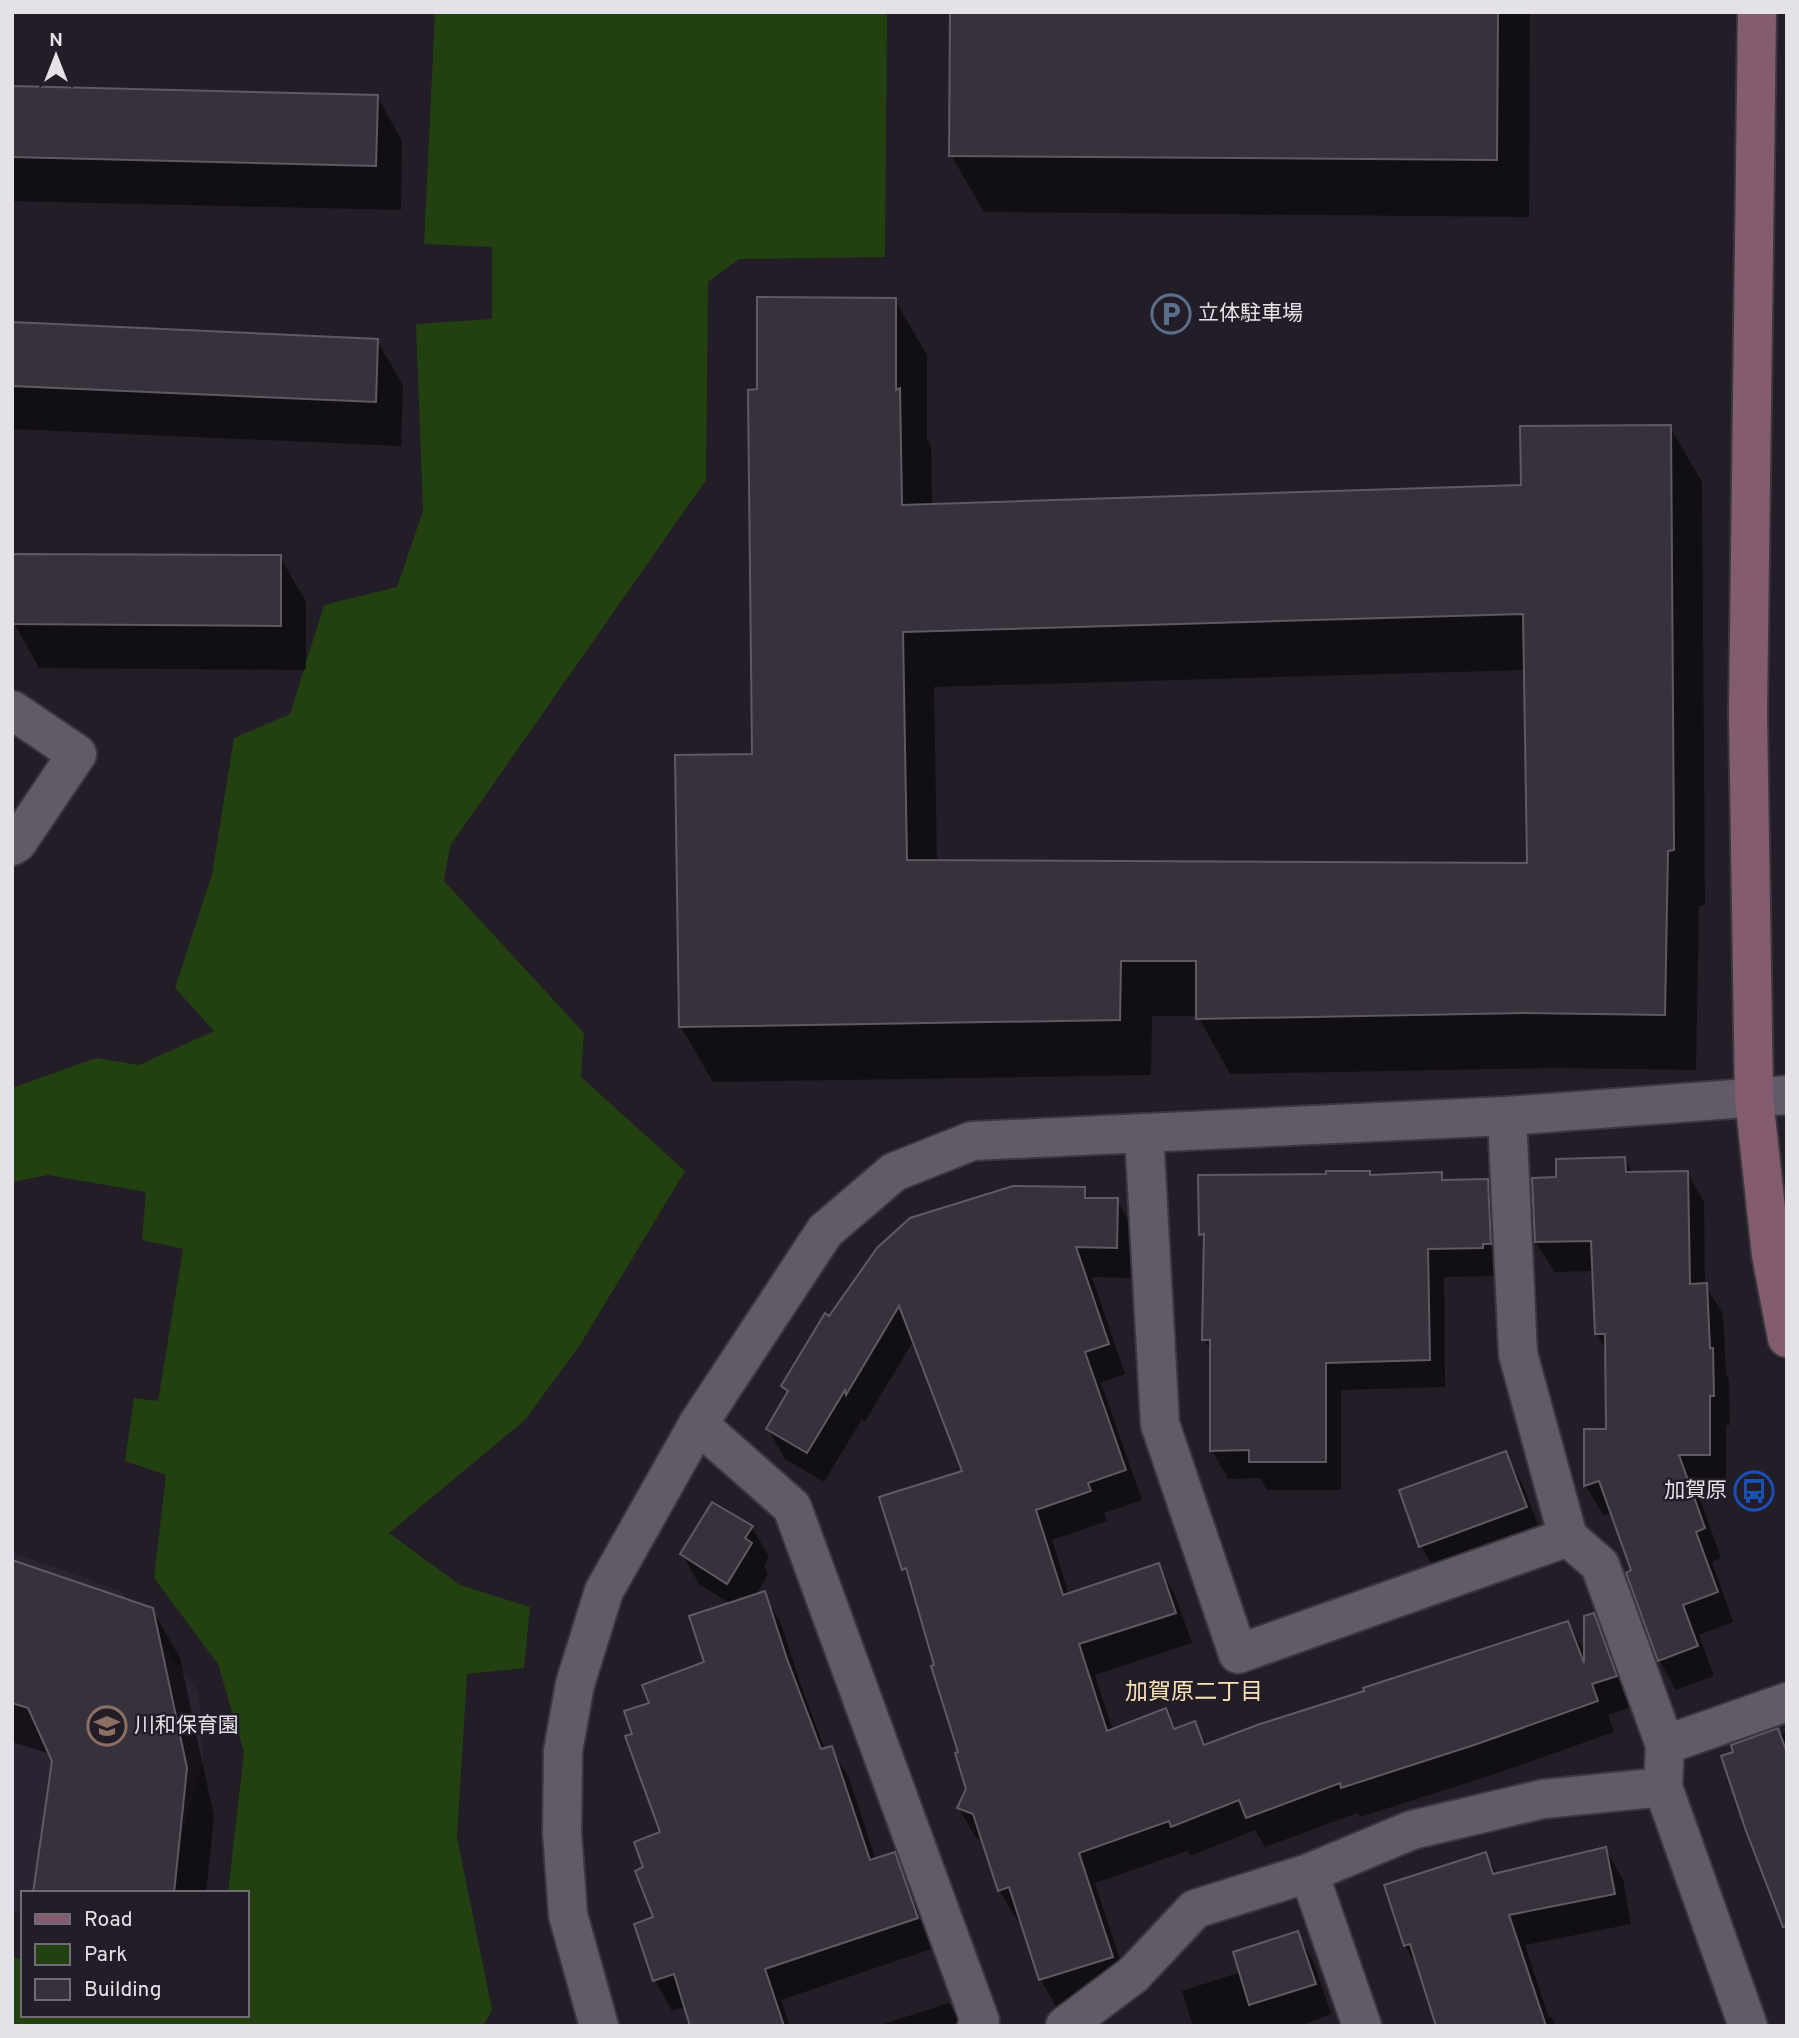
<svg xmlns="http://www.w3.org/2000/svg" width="1799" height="2038" viewBox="0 0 1799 2038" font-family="Overpass,'Noto Sans JP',sans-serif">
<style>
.built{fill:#2c2332}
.green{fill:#234110}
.shadow{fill:#0007;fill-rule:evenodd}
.building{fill:#37313b;stroke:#605964;stroke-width:2;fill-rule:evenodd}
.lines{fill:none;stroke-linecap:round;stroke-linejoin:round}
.street-casing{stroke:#3c373f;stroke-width:42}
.secondary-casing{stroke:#3c373f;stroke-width:42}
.street{stroke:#625b67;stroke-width:38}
.secondary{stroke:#845c70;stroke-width:38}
.labels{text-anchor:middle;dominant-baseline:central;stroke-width:5;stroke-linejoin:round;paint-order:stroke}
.poi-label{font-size:21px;fill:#e5e1e8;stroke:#221d26;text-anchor:start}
.neighbourhood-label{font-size:23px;fill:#f9e1b7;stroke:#221d26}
</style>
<rect width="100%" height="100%" fill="#221d26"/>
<path class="built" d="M12 1552 121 1591 199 1693 203 1760 165 1893H23V1917L12 1909Z"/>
<path class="green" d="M435 12H887L885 257 739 259 708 282 706 480 450 846 444 881 584 1033 581 1077 685 1171 580 1345 525 1420 389 1533 460 1585 530 1607 524 1668 467 1674 457 1837 492 2010 483 2026H12V1956L23 1961V2015H247V1893H228L244 1752 218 1664 154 1578 166 1475 125 1461 134 1398 158 1401 183 1249 142 1240 146 1192 48 1175 12 1182V1088L96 1058 139 1065 214 1031 175 988 212 874 234 738 290 714 324 605 397 587 423 511 416 324 492 319V247L424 244Z"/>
<g class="shadow">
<path d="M952 12H1530L1529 217 984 212 951 155Z"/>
<path d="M12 88 377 96 402 141 401 210 12 201Z"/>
<path d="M895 300 927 355V439L931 446 932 505 1523 487 1670 427 1702 482 1705 905 1699 906 1696 1070 1557 1068 1230 1074 1198 1016H1152L1151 1075 713 1082 681 1027 754 756 758 391ZM1526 670 1529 865 937 862 934 687Z"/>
<path d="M12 324 377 341 403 385 401 446 12 429Z"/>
<path d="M280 557 306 602V670L39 668 14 623Z"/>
<path d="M1624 1159 1633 1173 1687 1172 1704 1202 1705 1285 1723 1314 1726 1374 1729 1379 1730 1425H1726V1485H1695L1721 1558 1712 1562 1733 1622 1699 1635 1714 1676 1676 1690 1659 1660 1633 1571 1612 1512 1603 1515 1586 1486V1431H1608L1607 1350 1597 1334 1594 1271 1554 1272 1536 1242 1558 1179Z"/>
<path d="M1369 1172 1371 1176 1441 1174 1445 1181 1487 1180 1503 1209 1499 1276 1444 1277 1445 1387 1341 1390V1490H1267L1260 1478 1228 1479 1212 1450V1353L1204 1339 1206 1242 1201 1234 1328 1176Z"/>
<path d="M1084 1189 1090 1200H1117L1134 1230 1133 1278 1092 1277 1125 1374 1101 1383 1142 1500 1104 1513 1107 1521 1052 1540 1069 1595 1158 1565 1175 1595 1192 1643 1095 1675 1113 1731 1166 1710 1177 1730 1195 1723 1207 1745 1568 1623 1586 1654 1593 1615 1611 1645 1633 1706 1608 1715 1614 1732 1495 1774 1360 1817 1357 1813 1265 1847 1255 1830 1190 1856 1187 1851 1095 1883 1129 1987 1058 2010 1041 1980 1021 1919 1017 1920 999 1890 983 1840 976 1838 959 1808 968 1790 912 1583 904 1569 964 1472 914 1340 864 1423 862 1419 824 1482 785 1459 768 1429 788 1395 783 1386 830 1318Z"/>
<path d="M1505 1453 1522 1483 1543 1538 1438 1576 1421 1546Z"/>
<path d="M752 1527 769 1557 764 1566 768 1574 755 1596 764 1594 781 1624 803 1691 825 1750 831 1748 849 1778 876 1860 894 1854 911 1884 934 1948 781 2000 790 2026H692L686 2006 672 2011 655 1980V1918L662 1833 634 1735 651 1704 707 1663 731 1604 699 1584 682 1554Z"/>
<path d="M12 1561 152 1609 180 1658 214 1817 206 1893H35L54 1761 51 1754 12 1742Z"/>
<path d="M1787 1732V1925L1780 1735Z"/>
<path d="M1605 1849 1623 1879 1631 1924 1525 1945 1549 2018 1551 2017 1556 2026H1438L1421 1973 1405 1946 1386 1886 1486 1855 1497 1875Z"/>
<path d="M1297 1933 1314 1963 1331 2014 1299 2026H1193L1182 1991 1241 1972Z"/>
<path d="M949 2003 962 2026H877Z"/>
</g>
<g class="building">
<path d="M950 12H1498L1497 160 949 156Z"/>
<path d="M12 86 378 95 376 166 12 157Z"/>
<path d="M757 297 896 298V390L900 388 902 505 1521 485 1520 426 1671 425 1674 850 1668 851 1665 1015 1524 1013 1196 1019V961H1121L1120 1020 679 1027 675 755 752 754 748 390 757 389ZM1523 614 1527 863 907 860 903 632Z"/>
<path d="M12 322 378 339 376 402 12 386Z"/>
<path d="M12 554 281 555V626L12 624Z"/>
<path d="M1625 1157 1626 1172 1688 1171 1690 1284 1707 1283 1710 1348H1713L1714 1396H1710V1455H1679L1705 1528 1696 1532 1718 1592 1683 1605 1698 1646 1658 1661 1626 1573 1631 1570 1599 1481 1584 1486V1429H1606L1605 1334H1595L1591 1241 1535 1242 1532 1178 1556 1177V1159Z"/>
<path d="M1326 1171H1370V1175L1442 1172V1180L1488 1179 1491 1244H1483V1248L1428 1249 1430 1360 1326 1363V1462H1249V1450L1210 1451V1340H1202L1204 1234 1199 1235 1198 1175 1326 1174Z"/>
<path d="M1013 1186 1085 1187V1198H1118L1117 1248 1076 1247 1109 1344 1085 1352 1126 1470 1088 1483 1091 1491 1036 1510 1063 1595 1159 1563 1176 1613 1079 1644 1107 1731 1166 1708 1174 1729 1195 1721 1204 1745 1260 1724 1364 1691 1363 1688 1568 1621 1584 1663V1616L1594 1613 1617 1676 1592 1684 1598 1701 1477 1744 1341 1788 1340 1783 1246 1818 1239 1800 1171 1827 1169 1821 1079 1853 1113 1957 1039 1980 1009 1887 998 1891 973 1814 957 1808 966 1789 955 1753 958 1752 931 1666 934 1665 906 1568 902 1570 879 1497 962 1471 899 1306 846 1395 845 1390 807 1453 766 1429 788 1391 781 1386 825 1313 829 1316 877 1248 910 1218Z"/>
<path d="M1506 1451 1527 1507 1419 1547 1399 1490Z"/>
<path d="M712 1502 753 1526 745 1538 752 1543 727 1584 680 1554Z"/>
<path d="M12 1560 153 1608 187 1768 174 1893H33L52 1761 28 1708 12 1703Z"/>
<path d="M765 1591 787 1659 821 1749 832 1746 870 1860 895 1852 918 1918 765 1969 784 2026H690L674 1974 653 1981 634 1924 653 1917 635 1871 643 1867 634 1842 660 1832 625 1736 632 1734 624 1711 649 1703 642 1685 704 1662 689 1616Z"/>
<path d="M1778 1728 1787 1753V1926L1783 1927 1745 1828 1721 1756 1733 1752 1731 1745Z"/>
<path d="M1606 1847 1615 1894 1509 1915 1546 2026H1436L1410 1944 1404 1946 1384 1885 1486 1852 1493 1874Z"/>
<path d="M1298 1931 1316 1984 1249 2005 1233 1952Z"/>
</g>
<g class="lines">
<g class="street-casing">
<g id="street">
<path d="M12 710 77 754 17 843 12 846"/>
<path d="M1144 1133 1160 1424 1238 1654 1568 1537 1518 1354 1507 1116"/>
<path d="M698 1424 792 1507 980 2021 977 2026"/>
<path d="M1568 1537 1600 1565 1665 1745 1663 1787 1748 2026"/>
<path d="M1665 1745 1787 1702"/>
<path d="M1309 1873 1362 2026"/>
<path d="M599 2026 568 1915 562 1832 563 1751 575 1684 604 1591 698 1424 825 1231 894 1172 972 1141 1507 1116 1787 1095"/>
<path d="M1065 2026 1133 1975 1195 1909 1309 1873 1412 1830 1543 1799 1663 1787"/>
</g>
</g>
<g class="secondary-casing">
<path id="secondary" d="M1757 12 1748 713 1754 1098 1771 1255 1787 1338"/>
</g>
<use href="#street" class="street"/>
<use href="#secondary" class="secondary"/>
</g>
<defs>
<g id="parking-ring" transform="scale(2.0125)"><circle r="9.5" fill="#221d26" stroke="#5c6f8a" stroke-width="1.5"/><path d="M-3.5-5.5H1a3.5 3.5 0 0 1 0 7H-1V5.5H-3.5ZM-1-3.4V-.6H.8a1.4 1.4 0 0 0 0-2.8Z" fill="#5c6f8a"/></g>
<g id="bus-ring" transform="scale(2.0125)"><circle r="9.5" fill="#221d26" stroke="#1a4fb4" stroke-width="1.5"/><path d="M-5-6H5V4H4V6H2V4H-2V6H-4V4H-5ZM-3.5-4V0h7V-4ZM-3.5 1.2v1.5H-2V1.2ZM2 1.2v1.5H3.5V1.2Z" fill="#1a4fb4"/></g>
<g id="school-ring" transform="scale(2.0125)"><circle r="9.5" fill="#221d26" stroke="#8d6e63" stroke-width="1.5"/><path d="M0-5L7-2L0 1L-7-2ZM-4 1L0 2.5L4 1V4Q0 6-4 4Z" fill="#8d6e63"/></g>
</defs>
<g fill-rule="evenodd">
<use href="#parking-ring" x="1171" y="314"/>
<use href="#bus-ring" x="1754" y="1491"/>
<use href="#school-ring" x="107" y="1726"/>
</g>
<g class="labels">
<g class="poi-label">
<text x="1198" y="314">立体駐車場</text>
<text x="1727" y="1491" text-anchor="end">加賀原</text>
<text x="134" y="1726">川和保育園</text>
</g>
<g class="neighbourhood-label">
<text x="1194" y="1693">加賀原二丁目</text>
</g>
</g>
<rect width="1799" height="2038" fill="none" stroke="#e5e1e8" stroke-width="28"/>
<rect x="21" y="1891" width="228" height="126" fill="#221d26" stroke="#706b74" stroke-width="2"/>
<rect x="35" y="1914" width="35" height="10" fill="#845c70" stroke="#706b74" stroke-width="2"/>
<text x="84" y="1926" font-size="21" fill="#e5e1e8">Road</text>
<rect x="35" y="1944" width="35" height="21" fill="#234110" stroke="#706b74" stroke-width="2"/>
<text x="84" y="1961" font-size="21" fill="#e5e1e8">Park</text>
<rect x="35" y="1979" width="35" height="21" fill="#37313b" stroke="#706b74" stroke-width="2"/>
<text x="84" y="1996" font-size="21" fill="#e5e1e8">Building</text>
<g transform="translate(56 56)" stroke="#221d26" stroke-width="5" paint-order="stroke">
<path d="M0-5L12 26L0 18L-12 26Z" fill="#e5e1e8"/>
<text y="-10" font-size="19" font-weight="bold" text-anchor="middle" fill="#e5e1e8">N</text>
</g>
</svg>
